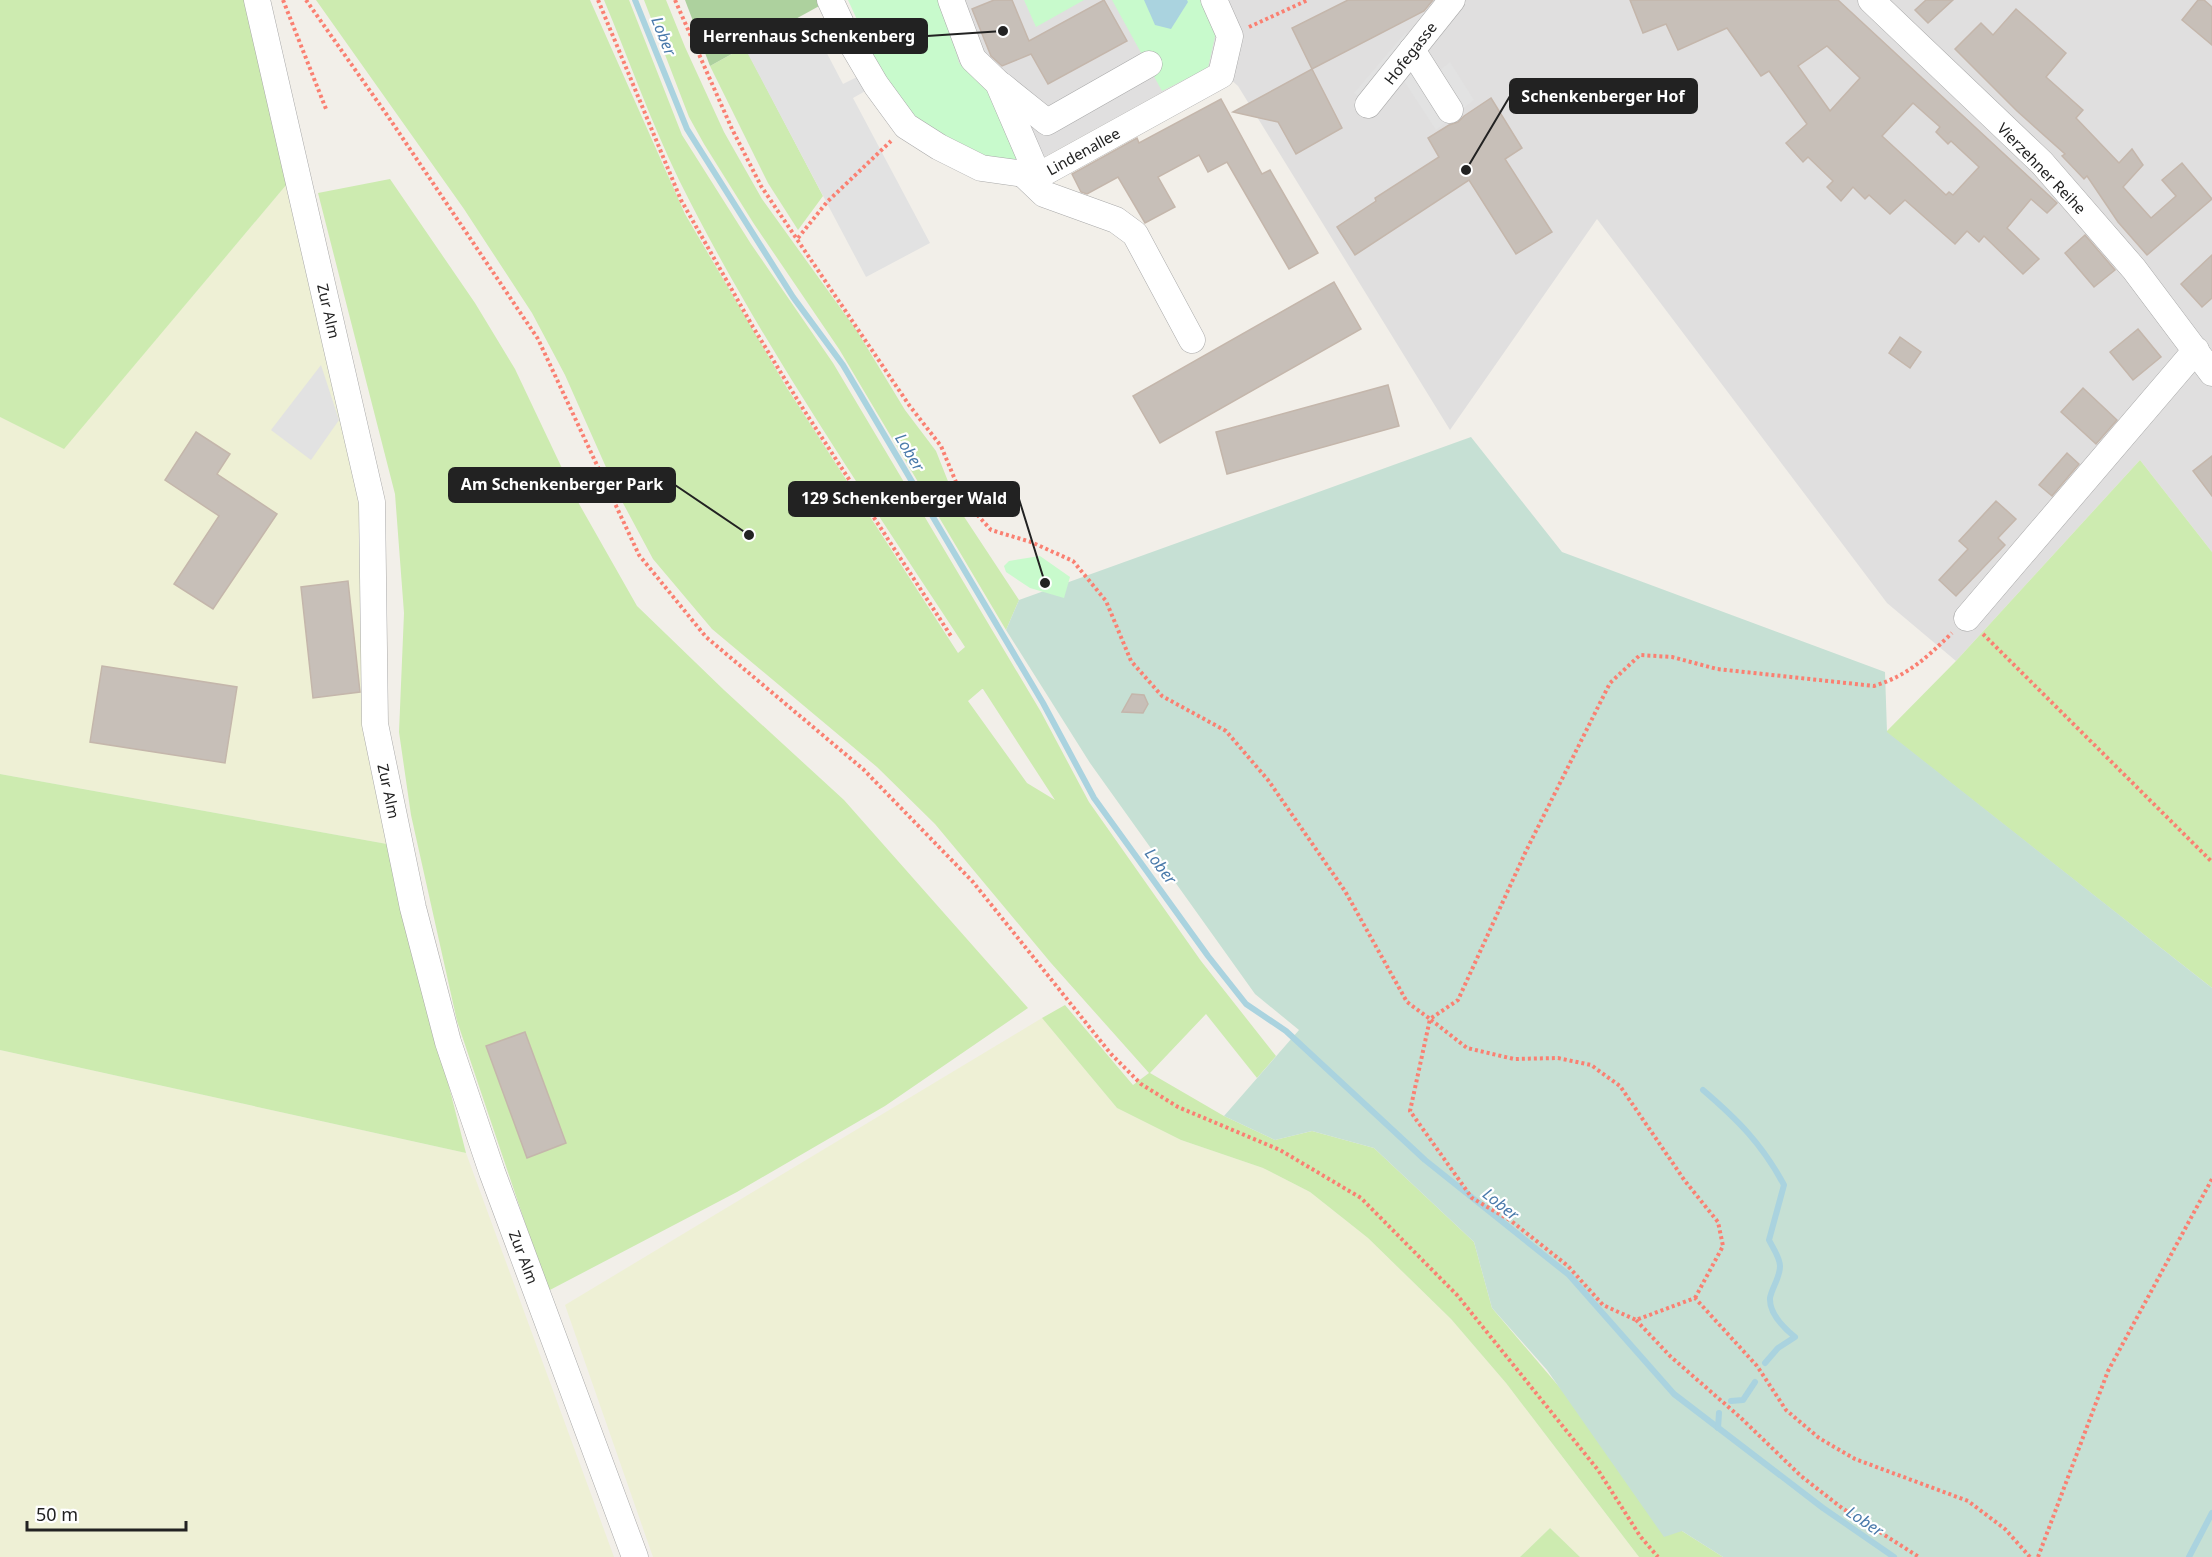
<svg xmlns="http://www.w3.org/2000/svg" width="2212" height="1557" viewBox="0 0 2212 1557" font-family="'Noto Sans',sans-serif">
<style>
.residential{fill:#e0dfdf}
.farmland{fill:#eef0d5}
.grass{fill:#cdebb0;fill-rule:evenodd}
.forest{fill:#add19e}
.wetland{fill:#c6e0d4}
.park{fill:#c8facc}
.parking{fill:#e2e2e2}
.water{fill:#aad3df}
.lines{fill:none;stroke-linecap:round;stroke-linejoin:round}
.stream{stroke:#aad3df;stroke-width:6}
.building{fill:#c7bfb8;stroke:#c4b6ab;stroke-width:1.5;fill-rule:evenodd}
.minor-casing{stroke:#a9a9a9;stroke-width:27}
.path{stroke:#fa8072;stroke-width:4;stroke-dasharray:3 3;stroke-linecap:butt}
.minor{stroke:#fff;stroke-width:26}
.labels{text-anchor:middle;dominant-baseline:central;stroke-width:4.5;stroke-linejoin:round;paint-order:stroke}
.street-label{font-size:15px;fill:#222;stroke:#fff}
.water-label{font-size:16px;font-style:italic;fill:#4a7aab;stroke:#fff}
.leader{fill:none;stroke:#222;stroke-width:2}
.callout-dot{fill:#222;stroke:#fff;stroke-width:2}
.callout{fill:#222;stroke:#222;stroke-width:2}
.callout-label{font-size:16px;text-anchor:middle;font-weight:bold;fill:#fff}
</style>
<rect width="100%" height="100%" fill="#f2efe9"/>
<path class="residential" d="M853 0H2212V552L2140 460 1956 661 1887 603 1597 219 1450 430 1238 86 1213 64 1026 167Z"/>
<g class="farmland">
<path d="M287 184 372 502 387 844 0 774V417L64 448Z"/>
<path d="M1042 1018 1117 1108 1181 1140 1263 1168 1310 1192 1368 1238 1451 1319 1506 1383 1639 1557H1580L1550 1528 1520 1557H653L565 1305Z"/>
<path d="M0 1050 466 1153 614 1557H0Z"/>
</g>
<g class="grass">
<path d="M0 0H248L287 184 64 449 0 417Z"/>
<path d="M316 0H590L685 214 787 388 958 653 965 647C867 497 759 341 679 180 651 122 629 60 604 0H629L682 135 751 244 833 363 1041 712 1089 802 1201 961 1276 1056 1257 1078 1206 1014 1150 1073 1224 1116 1275 1140 1312 1131 1374 1148 1474 1242 1492 1308 1682 1531 1723 1557H1639L1506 1383 1451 1319 1368 1238 1310 1192 1263 1168 1181 1140 1117 1108 1042 1018 1065 1005 1133 1085 1149 1073 1051 963 935 824 877 767 712 629 653 559 617 492 565 375 532 313 464 209ZM982 689H983L1055 800 1027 783 968 701Z"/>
<path d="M644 0H666L685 47 724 132 762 199 857 331 905 410 936 451 959 509 1019 600 1006 630 839 349 754 224 704 144 689 117Z"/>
<path d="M745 47 823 196 798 230 768 183 710 66Z"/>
<path d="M390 179 475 303 515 369 578 502 637 606 724 690 844 800 1028 1008 885 1106 737 1192 548 1291 457 1021 411 815 399 732 404 613 395 494 318 193Z"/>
<path d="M2140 460 2212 552V988L1886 732 1956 661Z"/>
<path d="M0 774 387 844 466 1153 0 1050Z"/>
<path d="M1550 1528 1580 1557H1520Z"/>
</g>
<path class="forest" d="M685 0H818L821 5 710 66Z"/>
<path class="wetland" d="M1471 437 1562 552 1885 672 1887 732 2212 988V1557H1723L1682 1531 1664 1537 1547 1370 1492 1308 1474 1242 1374 1148 1312 1131 1275 1140 1224 1116 1299 1030 1255 994 1090 763 1006 630 1019 600Z"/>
<g class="park">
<path d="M848 0H955L944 5 959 63 980 75 1025 165 984 159 944 138 914 115 882 74Z"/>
<path d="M1024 0H1084L1036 27Z"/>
<path d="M1112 0H1200L1216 32 1208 68 1162 91Z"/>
<path d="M1040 556 1070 577 1064 598 1030 588 1006 572 1004 566 1009 561Z"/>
</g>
<g class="parking">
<path d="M810 21 843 84 869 71 876 85 853 98 930 243 866 277 748 54Z"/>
<path d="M1405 33 1419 42 1368 105 1354 93Z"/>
<path d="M1426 54 1439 71 1450 62 1474 100 1436 130 1402 78Z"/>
<path d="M321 365 339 420 311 460 271 430Z"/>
</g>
<path class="water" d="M1144 0H1187L1188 2 1171 29 1155 25Z"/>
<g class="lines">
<g class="stream">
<path d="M635 0 687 129 793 297 843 365 1043 703 1094 798 1208 956 1246 1004 1286 1031 1425 1160 1569 1275 1674 1394 1823 1508 1894 1557"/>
<path d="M1703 1090C1738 1120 1762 1144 1784 1185L1769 1240C1773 1248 1780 1258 1780 1266 1780 1278 1772 1287 1770 1298 1769 1314 1784 1328 1795 1337L1778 1348 1765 1363"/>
<path d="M1731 1401 1743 1400 1755 1382"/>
<path d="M1718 1428 1719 1413"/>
<path d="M2189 1557 2212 1513"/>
</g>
</g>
<g class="building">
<path d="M994 0H1012L1029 41 1104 0 1127 41 1048 84 1031 54 1002 66 991 56 972 9Z"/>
<path d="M1348 0H1433L1424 11 1312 69 1292 28Z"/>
<path d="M1630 0H1838L2057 203 2047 213 2031 199 2007 228 2039 259 2023 274 1984 236 1979 242 1967 231 1955 244 1905 200 1890 214 1869 195 1865 199 1853 187 1841 201 1827 187 1833 181 1808 157 1803 162 1786 143 1807 124 1769 71 1761 76 1727 28 1678 50 1666 24 1643 33ZM1827 46 1860 78 1830 111 1798 66ZM1913 103 1940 127 1936 132 1948 144 1951 141 1979 167 1953 195 1949 192 1946 195 1882 136Z"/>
<path d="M1926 0H1953L1928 23 1915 10Z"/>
<path d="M2198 0H2204L2212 7V45L2182 20Z"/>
<path d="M2016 9 2066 53 2046 77 2083 110 2076 118 2119 163 2132 149 2143 165 2123 187 2151 218 2176 196 2162 180 2182 163 2212 199 2147 255 2118 222 2087 176 2084 179 2062 156 2065 154 2017 111 1955 49 1981 23 1993 35Z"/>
<path d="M1312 69 1342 128 1296 154 1278 122 1233 112Z"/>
<path d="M1491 98 1522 148 1505 159 1552 232 1516 254 1469 180 1355 255 1337 227 1376 201 1375 198 1439 157 1428 138 1449 125 1458 122 1464 116Z"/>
<path d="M1221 99 1262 174 1270 170 1318 253 1289 269 1227 162 1208 172 1199 155 1158 177 1175 207 1145 223 1118 177 1087 194 1081 192 1072 174 1137 138 1139 143Z"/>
<path d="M2085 235 2115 270 2094 287 2065 253Z"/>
<path d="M2212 255V298L2202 307 2181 284Z"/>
<path d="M1334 282 1361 329 1160 443 1133 396Z"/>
<path d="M2138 329 2161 357 2133 380 2110 352Z"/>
<path d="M1900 337 1921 352 1910 368 1889 353Z"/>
<path d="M1388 385 1399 426 1227 474 1216 432Z"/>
<path d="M2083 388 2117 420 2096 444 2061 412Z"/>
<path d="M196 432 230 454 217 474 277 514 213 609 174 584 219 516 165 480Z"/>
<path d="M2067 453 2079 464 2052 496 2039 485Z"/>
<path d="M2212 456V496L2193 471Z"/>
<path d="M1996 501 2016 519 1998 538 2005 545 1956 596 1939 580 1968 549 1959 541Z"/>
<path d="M348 581 360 692 313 698 301 587Z"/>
<path d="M102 666 237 687 225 763 90 742Z"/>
<path d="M1132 694 1144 695 1148 704 1143 713 1122 712Z"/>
<path d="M525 1032 566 1143 527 1158 486 1046Z"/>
</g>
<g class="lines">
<g class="minor-casing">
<g id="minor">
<path d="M257 0 372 502 375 724 413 908 448 1042 492 1172 635 1557"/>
<path d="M830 0 846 34 876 85 906 126 939 147 981 168 1038 176 1221 75 1230 36 1214 0"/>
<path d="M951 0 973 59 998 83 1038 176"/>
<path d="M1871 0 2042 163 2134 269 2212 373"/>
<path d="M1412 50 1450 110"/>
<path d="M1001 85 1047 122 1149 64"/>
<path d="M1368 105 1452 0"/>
<path d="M1023 174 1044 194 1116 220 1135 234 1192 340"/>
<path d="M1967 618 2196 350"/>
</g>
</g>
<g class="path">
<path d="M283 0 326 109"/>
<path d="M306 0 387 115 538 339 639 555 706 637 863 769 973 882 1111 1054 1141 1084 1178 1107 1280 1150 1361 1198 1457 1295 1598 1470 1640 1536 1658 1557"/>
<path d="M598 0 681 200 753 327 800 404 951 636"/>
<path d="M675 0 732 129 761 186 909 405 941 446 963 499 991 530 1031 542 1073 561 1106 601 1131 661 1162 696 1226 731 1268 780 1345 891 1407 1002 1430 1019 1410 1111 1472 1198 1510 1220 1568 1266 1603 1305 1636 1320 1695 1298 1757 1366 1786 1410 1819 1438 1855 1459 1968 1501 2005 1529 2030 1557"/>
<path d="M1249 27 1308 0"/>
<path d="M798 238 827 202 891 141"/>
<path d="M1983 634 2212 862"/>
<path d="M1695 1298 1723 1246 1718 1222 1685 1181 1620 1086 1591 1065 1558 1058 1514 1059 1467 1048 1430 1019 1458 1000 1526 851 1610 683 1640 655 1672 657 1717 669 1874 686C1909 675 1926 658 1952 633"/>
<path d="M1636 1320 1670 1356 1741 1418 1801 1476 1842 1508 1919 1557"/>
<path d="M2038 1557 2108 1371 2212 1179"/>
</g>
<use href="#minor" class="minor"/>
</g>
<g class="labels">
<g class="street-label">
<text transform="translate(1410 53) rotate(-52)">Hofegasse</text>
<text transform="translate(1083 151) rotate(-29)">Lindenallee</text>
<text transform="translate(2042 168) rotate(46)">Vierzehner Reihe</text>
<text transform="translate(329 311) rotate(77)">Zur Alm</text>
<text transform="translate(389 791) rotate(78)">Zur Alm</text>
<text transform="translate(524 1257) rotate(69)">Zur Alm</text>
</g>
<g class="water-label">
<text transform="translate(664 36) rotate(68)">Lober</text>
<text transform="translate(910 452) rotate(59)">Lober</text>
<text transform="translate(1161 866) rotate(53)">Lober</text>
<text transform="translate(1501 1204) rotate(39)">Lober</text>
<text transform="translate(1865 1521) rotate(34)">Lober</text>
</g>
</g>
<path class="leader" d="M1003 31L927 36M1466 170L1510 96M749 535L675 485M1045 583L1019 499"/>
<g class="callout-dot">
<circle cx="1003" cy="31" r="6"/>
<circle cx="1466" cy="170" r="6"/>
<circle cx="749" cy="535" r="6"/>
<circle cx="1045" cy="583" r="6"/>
</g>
<g class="callout">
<rect x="691" y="19" width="236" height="34" rx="6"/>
<rect x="1510" y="79" width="187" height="34" rx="6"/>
<rect x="449" y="468" width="226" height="34" rx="6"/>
<rect x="789" y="482" width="230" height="34" rx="6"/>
</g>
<g class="callout-label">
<text x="809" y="42">Herrenhaus Schenkenberg</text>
<text x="1603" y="102">Schenkenberger Hof</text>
<text x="562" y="490">Am Schenkenberger Park</text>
<text x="904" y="504">129 Schenkenberger Wald</text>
</g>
<path d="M27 1521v9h159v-9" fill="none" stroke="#222222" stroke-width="3"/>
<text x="36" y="1521" font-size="18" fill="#222222" stroke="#ffffff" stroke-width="4.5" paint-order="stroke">50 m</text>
</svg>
